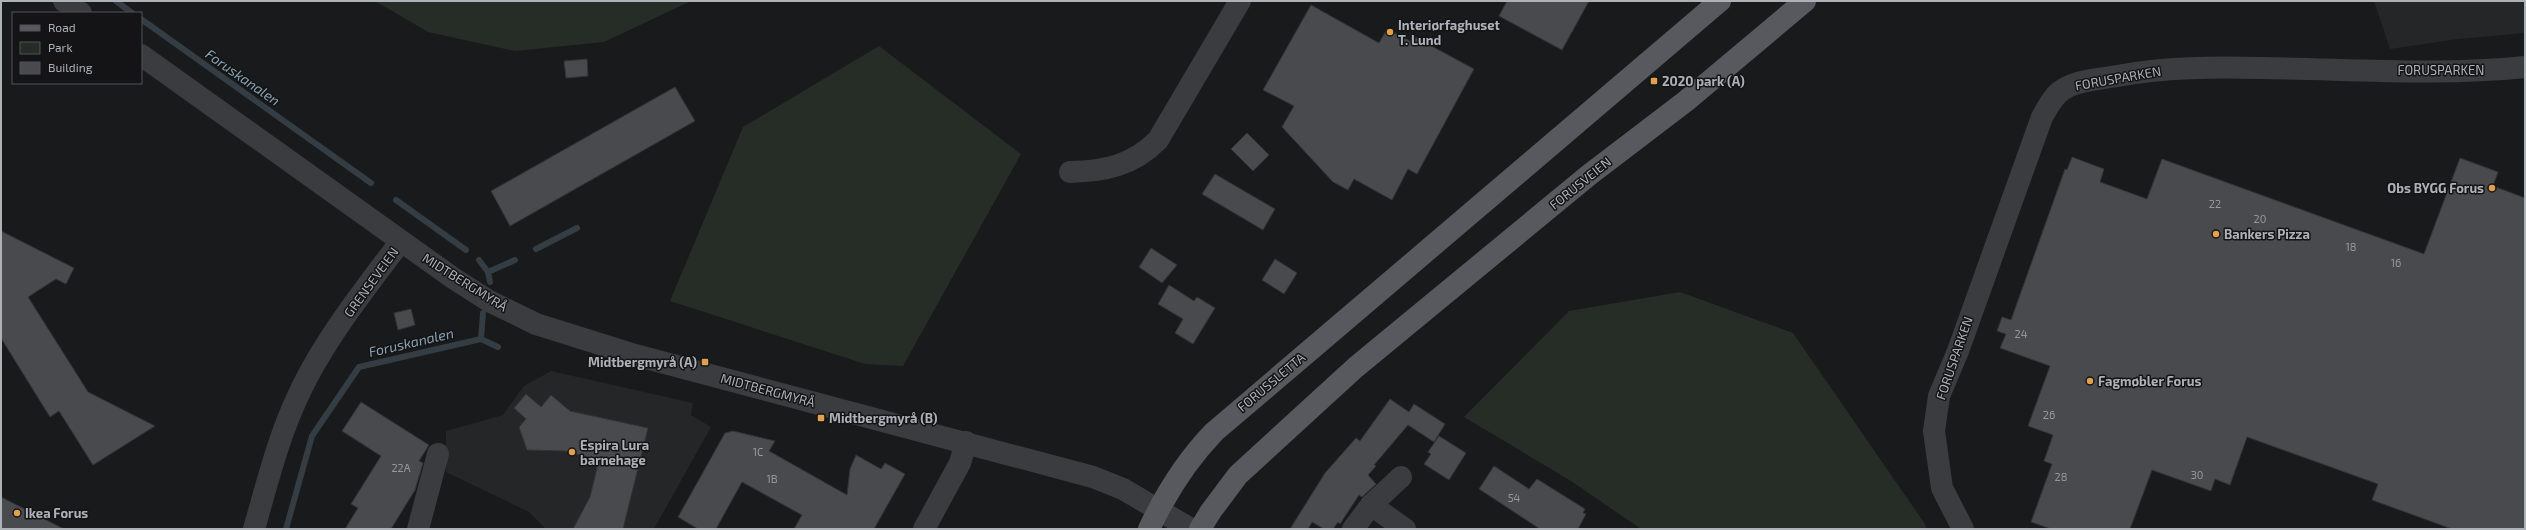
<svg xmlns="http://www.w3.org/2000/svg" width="2526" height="530" viewBox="0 0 2526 530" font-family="'Exo 2',sans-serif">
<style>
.built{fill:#252628}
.green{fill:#262d26}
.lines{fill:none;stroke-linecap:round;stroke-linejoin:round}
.stream{stroke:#343d43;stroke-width:6}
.building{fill:#484a4d;stroke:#343437}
.minor{stroke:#3b3c40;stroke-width:22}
.tertiary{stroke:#3b3c40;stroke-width:22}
.primary{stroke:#57595f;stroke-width:22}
.poi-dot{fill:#e1a04c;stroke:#141416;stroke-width:1.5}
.labels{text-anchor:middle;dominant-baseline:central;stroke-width:3;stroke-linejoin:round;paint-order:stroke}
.number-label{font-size:11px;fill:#94989e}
.poi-label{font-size:13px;font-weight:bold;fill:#adb2b9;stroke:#141416;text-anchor:start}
.street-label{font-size:13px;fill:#adb2b9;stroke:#141416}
.water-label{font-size:14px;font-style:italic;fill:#88a2b1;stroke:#141416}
</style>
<rect width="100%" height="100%" fill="#191a1b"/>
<g class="built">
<path d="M2374 1H2525V33L2458 39 2390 49Z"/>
<path d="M551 371 693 403 691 415 711 427 654 529H546L529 512 446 472V431L503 415 524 386Z"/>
</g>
<g class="green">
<path d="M375 1H691L604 42 515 51 428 32Z"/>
<path d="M879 46 1021 154 903 366 865 364 670 301 743 127Z"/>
<path d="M1680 292 1793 333 1925 524 1926 529H1641L1571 481 1464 417 1569 311Z"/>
</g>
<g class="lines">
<g class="stream">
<path d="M116 1 132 13"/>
<path d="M141 19 371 183"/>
<path d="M396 200 466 250"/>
<path d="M536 249 577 228"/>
<path d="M479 260 488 272 490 282"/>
<path d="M488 272 515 260"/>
<path d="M483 313 481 339 498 347"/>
<path d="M286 529 312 436 359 367 481 339"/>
</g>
</g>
<g class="building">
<path d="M1507 1H1589L1562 50 1499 16Z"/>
<path d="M1311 5 1379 43 1387 29 1410 41 1413 36 1474 69 1417 174 1408 169 1392 200 1354 179 1348 190 1333 182 1282 127 1294 106 1263 90Z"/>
<path d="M587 59 588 76 566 78 564 61Z"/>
<path d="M675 87 695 121 510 226 491 191Z"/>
<path d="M1247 133 1269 155 1253 171 1231 149Z"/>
<path d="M2072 157 2104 169 2100 182 2147 199 2162 159 2424 254 2460 158 2498 172 2493 186 2525 198V529H2452L2372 500 2378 484 2247 437 2230 485 2215 479 2211 491 2152 470 2130 529H2051L2031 522 2052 464 2044 461 2053 435 2028 426 2050 366 2000 348 2006 334 1997 331 2002 317 2011 320 2065 169 2067 170Z"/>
<path d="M1215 174 1275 209 1263 230 1202 194Z"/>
<path d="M1 231 74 268 66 284 56 279 28 297 88 392 155 426 93 465 59 411 50 417 1 338Z"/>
<path d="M1151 248 1177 265 1162 283 1139 267Z"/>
<path d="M1275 259 1297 273 1284 294 1262 280Z"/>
<path d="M1169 285 1194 301 1197 297 1215 308 1193 344 1175 333 1183 319 1158 304Z"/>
<path d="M411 309 415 325 398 330 394 313Z"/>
<path d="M526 394 541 407 551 395 570 411 648 428 623 529H573L590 497 599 460 565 451 527 450 519 427 526 419 514 408Z"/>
<path d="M1390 399 1409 412 1414 404 1445 424 1434 442 1408 425 1374 465 1376 466 1368 475 1376 484 1362 497 1359 495 1340 524 1338 522 1333 529H1324L1312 522 1308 529H1290L1325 473 1356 438 1360 441Z"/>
<path d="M361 402 429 445 419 461 423 463 415 490 391 529H345L358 508 351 504 381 456 342 431Z"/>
<path d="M733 431 775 441 769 451 847 495 850 469 856 455 881 469 885 463 905 474 874 529H794L802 515 742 482 716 529H698L678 517 725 433Z"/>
<path d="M1439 436 1466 453 1449 480 1424 464 1431 454 1428 452Z"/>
<path d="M1494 466 1529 489 1537 479 1585 509 1583 513 1586 514 1578 529H1540L1479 489Z"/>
<path d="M1 497 64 529H1Z"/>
</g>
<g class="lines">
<g class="minor">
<path d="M1070 172C1105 171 1132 166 1158 140L1240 1"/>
<path d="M1371 505 1405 529"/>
<path d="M418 529 438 454"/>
<path d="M924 529 960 463 966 442"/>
<path d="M1353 529 1371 505 1401 477"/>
<path d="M1963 529 1942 488 1934 431 1939 396 1958 351 2042 117C2048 107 2053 95 2064 89 2079 80 2100 79 2117 76 2165 67 2213 67 2262 68 2349 69 2438 76 2525 67"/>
</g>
<g class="tertiary">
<path d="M64 1 81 13"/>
<path d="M141 55 453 278 489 301 536 324 635 355 1093 477 1123 489 1191 529"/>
<path d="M254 529C267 484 278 438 298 396 322 343 366 287 401 241"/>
</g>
<g class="primary">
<path d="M1149 529C1166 493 1186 461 1214 432L1720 1"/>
<path d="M1200 529 1211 511 1238 475 1356 367 1589 175 1686 101 1805 1"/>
</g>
</g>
<g class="poi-dot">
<circle cx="1390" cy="32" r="4"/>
<rect x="1650" y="77" width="8" height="8" rx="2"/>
<circle cx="2492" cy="188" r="4"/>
<circle cx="2216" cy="234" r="4"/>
<rect x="701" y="358" width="8" height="8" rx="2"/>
<circle cx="2090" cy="381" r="4"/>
<rect x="817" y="414" width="8" height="8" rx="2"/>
<circle cx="572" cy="452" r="4"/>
<circle cx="17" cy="513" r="4"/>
</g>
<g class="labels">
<g class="number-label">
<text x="2215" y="203">22</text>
<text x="2260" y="218">20</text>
<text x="2351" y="246">18</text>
<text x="2396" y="262">16</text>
<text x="2021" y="333">24</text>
<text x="2049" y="414">26</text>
<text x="758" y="451">1C</text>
<text x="401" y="467">22A</text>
<text x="2197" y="474">30</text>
<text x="2061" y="476">28</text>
<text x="772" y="478">1B</text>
<text x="1514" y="497">54</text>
</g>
<g class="poi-label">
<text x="1398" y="25">Interiørfaghuset<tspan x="1398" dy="15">T. Lund</tspan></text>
<text x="1662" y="81">2020 park (A)</text>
<text x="2484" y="188" text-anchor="end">Obs BYGG Forus</text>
<text x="2224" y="234">Bankers Pizza</text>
<text x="697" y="362" text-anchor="end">Midtbergmyrå (A)</text>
<text x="2098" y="381">Fagmøbler Forus</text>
<text x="829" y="418">Midtbergmyrå (B)</text>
<text x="580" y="445">Espira Lura<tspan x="580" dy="15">barnehage</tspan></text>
<text x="25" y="513">Ikea Forus</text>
</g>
<g class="street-label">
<text x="2441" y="70">FORUSPARKEN</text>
<text transform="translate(2118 78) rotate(-10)">FORUSPARKEN</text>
<text transform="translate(1580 183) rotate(-39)">FORUSVEIEN</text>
<text transform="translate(371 282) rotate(-54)">GRENSEVEIEN</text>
<text transform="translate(465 282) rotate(32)">MIDTBERGMYRÅ</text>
<text transform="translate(1954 358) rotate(-71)">FORUSPARKEN</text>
<text transform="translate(1271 382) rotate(-40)">FORUSSLETTA</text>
<text transform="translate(768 390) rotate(15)">MIDTBERGMYRÅ</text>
</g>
<g class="water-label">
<text transform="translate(243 77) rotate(35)">Foruskanalen</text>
<text transform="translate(411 342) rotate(-13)">Foruskanalen</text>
</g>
</g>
<rect width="2526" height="530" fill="none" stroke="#adb2b9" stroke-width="4"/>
<rect x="12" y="12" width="130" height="72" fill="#141416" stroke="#515357"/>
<rect x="20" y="25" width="20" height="6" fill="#57595f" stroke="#515357"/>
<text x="48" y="32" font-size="12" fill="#adb2b9">Road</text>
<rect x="20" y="42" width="20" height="12" fill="#262d26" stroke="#515357"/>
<text x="48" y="52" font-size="12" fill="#adb2b9">Park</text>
<rect x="20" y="62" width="20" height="12" fill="#484a4d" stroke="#515357"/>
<text x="48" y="72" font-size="12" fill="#adb2b9">Building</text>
</svg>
